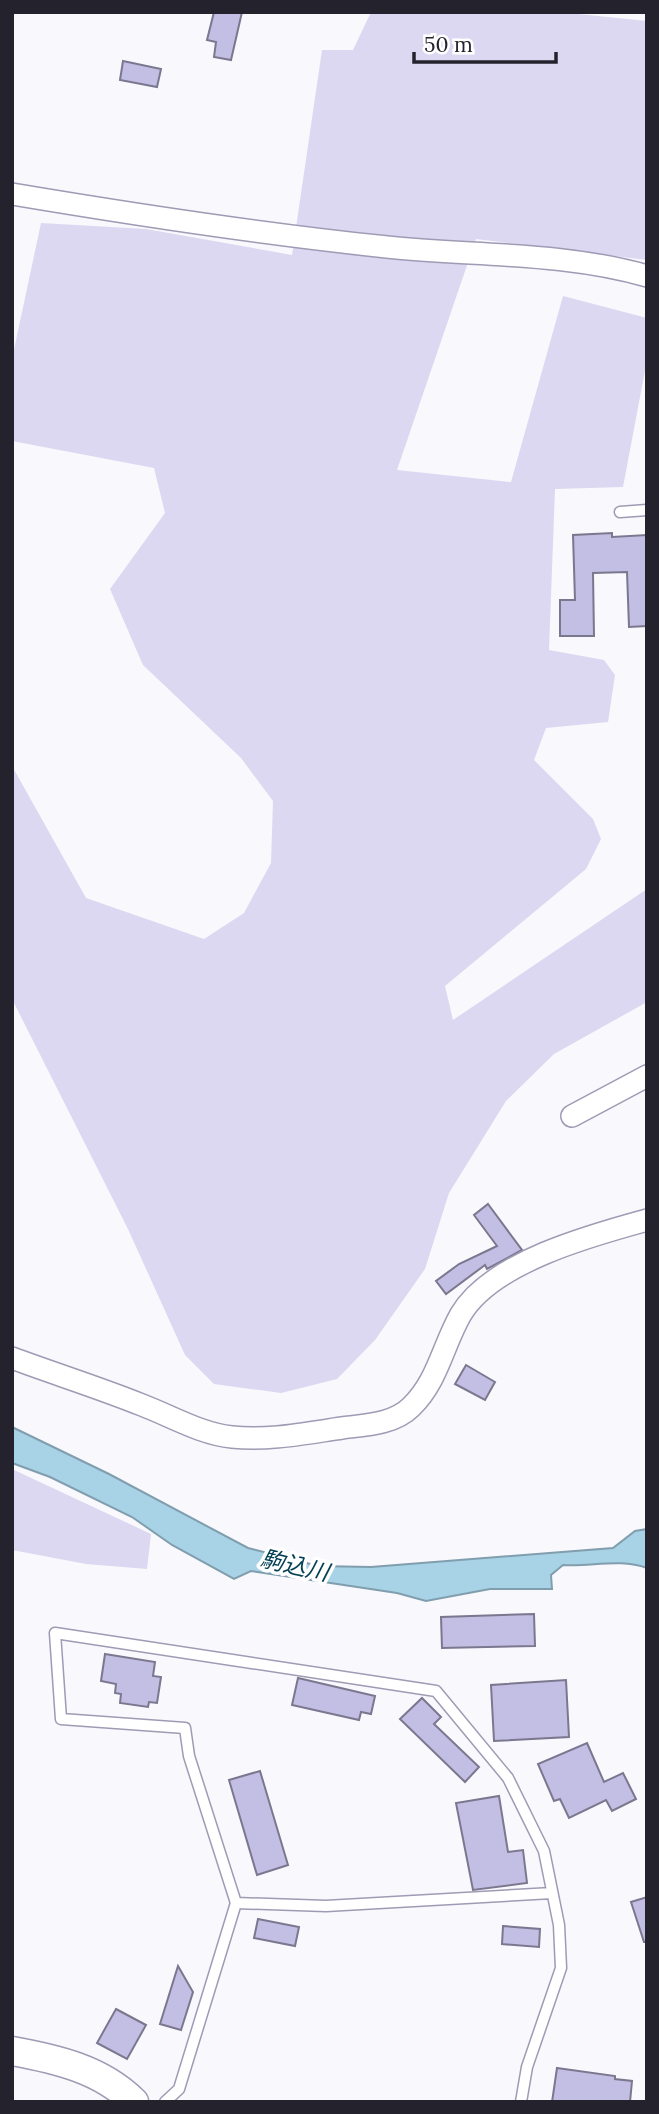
<svg xmlns="http://www.w3.org/2000/svg" width="659" height="2114" viewBox="0 0 659 2114" font-family="Lora,'Noto Sans JP',serif">
<style>
.green{fill:#dcd8f1}
.water{fill:#a8d2e5;stroke:#809eae;stroke-width:2}
.building{fill:#c3bee3;stroke:#7b778f;stroke-width:2}
.lines{fill:none;stroke-linecap:round;stroke-linejoin:round}
.lane-casing{stroke:#9e9bb4;stroke-width:13}
.street-casing{stroke:#9e9bb4;stroke-width:24}
.secondary-casing{stroke:#9e9bb4;stroke-width:31}
.lane{stroke:#fff;stroke-width:10}
.street{stroke:#fff;stroke-width:21}
.secondary{stroke:#fff;stroke-width:28}
.labels{text-anchor:middle;dominant-baseline:central;stroke-width:7;stroke-linejoin:round;paint-order:stroke}
.water-label{font-size:23px;font-style:italic;fill:#044155;stroke:#fff}
</style>
<rect width="100%" height="100%" fill="#f8f8fd"/>
<g class="green">
<path d="M371 12H559L647 21V260L476 239 397 470 511 482 563 296 647 318V360L623 487 555 489 549 650 604 660 615 675 608 722 546 728 534 760 593 819 601 839 586 869 445 986 453 1020 647 889V1002L554 1054 506 1101 449 1193 425 1269 375 1340 337 1379 281 1393 214 1384 185 1355 128 1229 12 999V766L86 898 204 939 244 913 271 863 273 801 241 758 143 665 110 589 165 513 154 468 12 441V359L41 223 146 229 292 255 322 50H353Z"/>
<path d="M12 1469 151 1534 147 1569 86 1564 12 1550Z"/>
</g>
<path class="water" d="M12 1427 109 1474 248 1548 318 1566 371 1567 613 1548 635 1531 647 1529V1568C620 1558 591 1567 563 1565L551 1575 552 1589H490L426 1601 397 1593 251 1571 234 1579 172 1545 132 1517 50 1477 12 1463Z"/>
<g class="building">
<path d="M214 12H242L231 60 214 57 216 42 207 40Z"/>
<path d="M123 61 161 69 157 87 120 80Z"/>
<path d="M612 533V537L647 535V626L629 627 627 572 593 573 594 636H560V600H575L573 535Z"/>
<path d="M488 1204 522 1250 487 1269 485 1265 446 1294 436 1281 459 1264 497 1246 474 1215Z"/>
<path d="M466 1365 495 1382 485 1400 455 1384Z"/>
<path d="M534 1614 535 1646 442 1648 441 1617Z"/>
<path d="M105 1654 155 1662 153 1676 161 1677 157 1703 149 1702 148 1707 120 1703 121 1694 115 1693 116 1684 101 1681Z"/>
<path d="M298 1678 375 1696 371 1714 361 1712 359 1720 292 1705Z"/>
<path d="M566 1680 569 1737 494 1741 491 1685Z"/>
<path d="M422 1698 441 1717 434 1724 479 1767 465 1782 400 1719Z"/>
<path d="M587 1743 604 1782 623 1773 636 1799 612 1811 606 1800 569 1818 560 1799 554 1801 538 1764Z"/>
<path d="M260 1771 288 1865 257 1875 229 1780Z"/>
<path d="M499 1796 508 1852 523 1850 527 1883 473 1890 456 1803Z"/>
<path d="M647 1897V1942H644L631 1902Z"/>
<path d="M258 1919 299 1927 295 1946 254 1938Z"/>
<path d="M503 1926 540 1929 539 1947 502 1944Z"/>
<path d="M178 1966 193 1992 181 2030 160 2024Z"/>
<path d="M116 2009 146 2025 127 2059 97 2043Z"/>
<path d="M557 2068 615 2076V2079L632 2081 630 2102H552Z"/>
</g>
<g class="lines">
<g class="lane-casing">
<g id="lane">
<path d="M620 512 647 510"/>
<path d="M165 2102 179 2089 236 1903"/>
<path d="M521 2102 527 2067 561 1968 559 1925 544 1851 508 1778 436 1691 55 1633 61 1719 185 1728 189 1756 236 1903 326 1906 552 1893"/>
</g>
</g>
<g class="street-casing">
<g id="street">
<path d="M12 194C137 215 262 234 387 247 473 256 564 252 647 276"/>
<path d="M572 1116 647 1076"/>
<path d="M12 1358C55 1374 100 1388 142 1405 171 1416 201 1434 232 1437 268 1441 307 1433 342 1428 366 1425 394 1424 411 1407 438 1381 443 1345 461 1314 492 1262 592 1235 647 1220"/>
</g>
</g>
<g class="secondary-casing">
<path id="secondary" d="M12 2051C56 2059 101 2069 134 2102"/>
</g>
<use href="#lane" class="lane"/>
<use href="#street" class="street"/>
<use href="#secondary" class="secondary"/>
</g>
<g class="labels">
<g class="water-label">
<text transform="translate(295 1565) rotate(13)">駒込川</text>
</g>
</g>
<rect width="659" height="2114" fill="none" stroke="#24232d" stroke-width="28"/>
<path d="M414 52v10h142v-10" fill="none" stroke="#24232d" stroke-width="3.5"/>
<text x="424" y="52" font-size="21" fill="#24232d" stroke="#ffffff" stroke-width="5" paint-order="stroke">50 m</text>
</svg>
